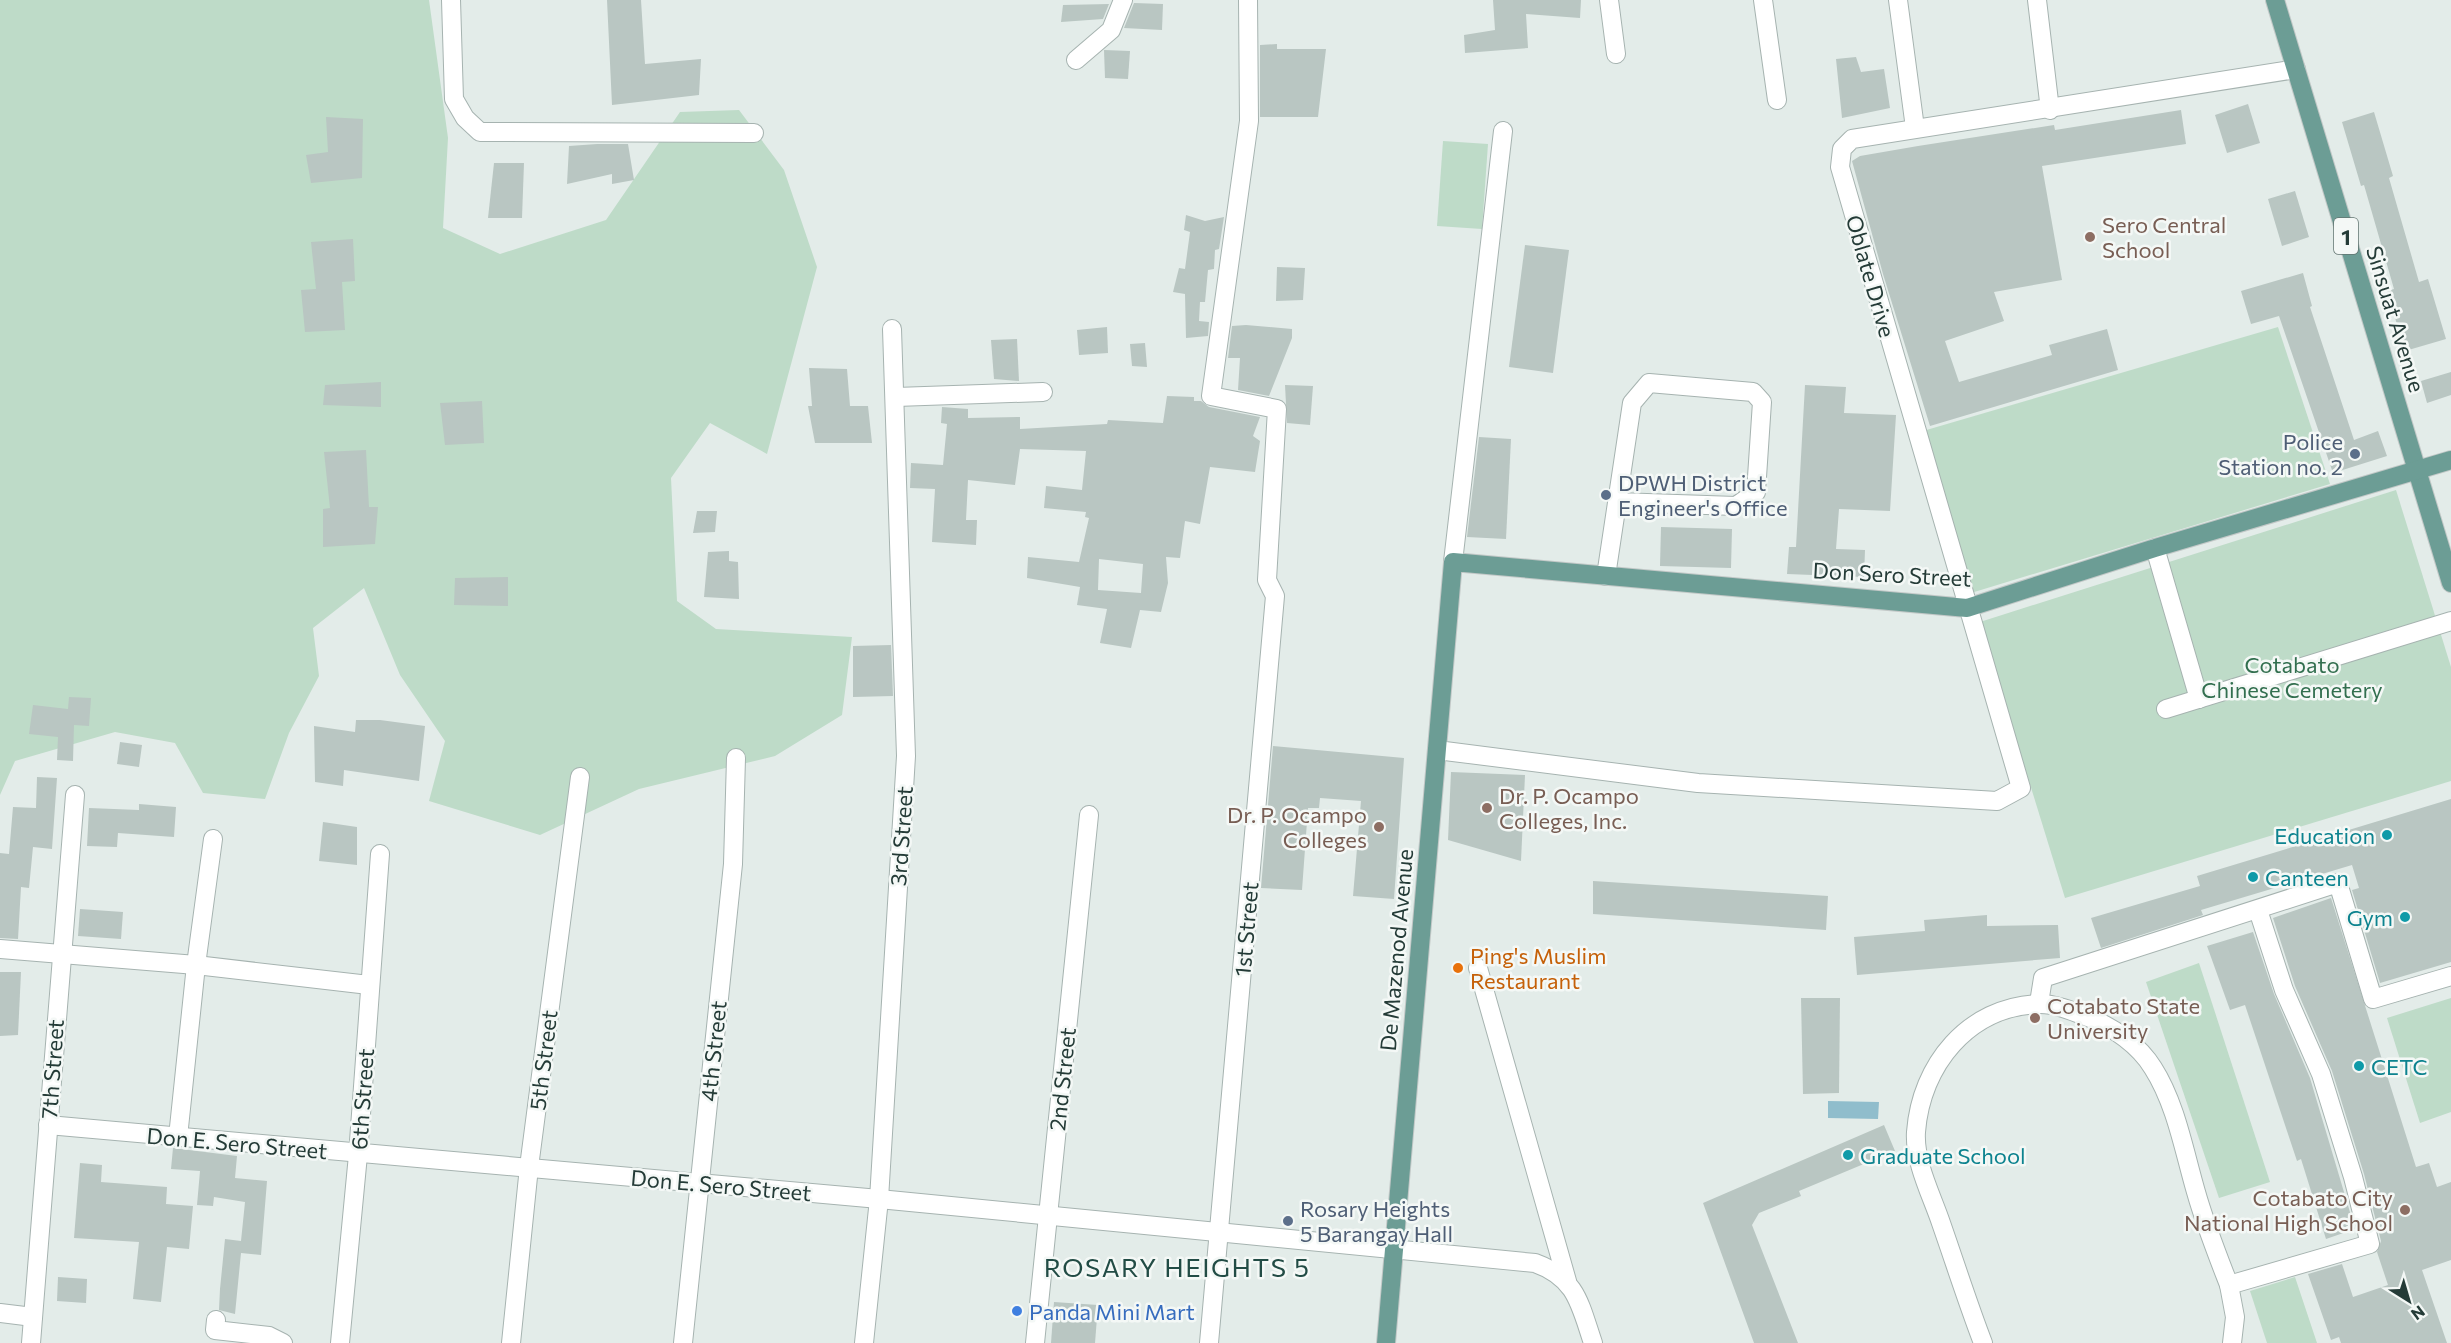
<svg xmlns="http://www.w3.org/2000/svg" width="2451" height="1343" viewBox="0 0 2451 1343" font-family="Commissioner,sans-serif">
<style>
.green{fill:#bedbc8}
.water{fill:#90bdcc}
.building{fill:#b9c6c2;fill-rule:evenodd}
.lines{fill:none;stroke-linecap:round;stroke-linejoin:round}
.minor-casing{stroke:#a6b3b0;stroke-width:20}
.major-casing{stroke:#c2c8c7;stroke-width:20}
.minor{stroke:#fff;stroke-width:18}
.major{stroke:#6c9d95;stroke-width:18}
.education-dot{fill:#8d6e63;stroke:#f4f8f6;stroke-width:2}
.service-dot{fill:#5c6f8a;stroke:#f4f8f6;stroke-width:2}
.culture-dot{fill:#0f9aa8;stroke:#f4f8f6;stroke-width:2}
.food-dot{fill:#e8710a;stroke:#f4f8f6;stroke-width:2}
.shop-dot{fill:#3f7fe0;stroke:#f4f8f6;stroke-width:2}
.labels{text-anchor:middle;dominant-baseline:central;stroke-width:5;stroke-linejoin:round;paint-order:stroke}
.shield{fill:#f4f8f6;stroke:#627470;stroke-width:1.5}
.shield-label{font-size:21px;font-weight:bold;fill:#243b37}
.education-label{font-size:22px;fill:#785e54;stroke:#f4f8f6;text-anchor:start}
.street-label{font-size:22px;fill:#243b37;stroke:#f4f8f6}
.service-label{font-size:22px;fill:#4e5e75;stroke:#f4f8f6;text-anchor:start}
.park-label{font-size:22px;fill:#326f4f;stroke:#f4f8f6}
.culture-label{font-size:22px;fill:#0d838f;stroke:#f4f8f6;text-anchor:start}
.food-label{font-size:22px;fill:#c56008;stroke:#f4f8f6;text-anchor:start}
.shop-label{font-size:22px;fill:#366cbe;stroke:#f4f8f6;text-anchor:start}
.quarter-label{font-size:26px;letter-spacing:1.5px;fill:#224c45;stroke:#f4f8f6}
</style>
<rect width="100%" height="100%" fill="#e3ece9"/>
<g class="green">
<path d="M0 0H429L448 138 443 228 500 254 606 220 680 112 739 110 784 170 817 267 767 454 710 423 671 478 677 601 716 629 852 637 842 715 775 756 639 789 540 835 429 801 445 741 400 675 364 588 313 628 319 676 289 733 265 799 203 793 175 743 115 732 15 761 0 795Z"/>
<path d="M1443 141 1488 144 1482 229 1437 226Z"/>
<path d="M2278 327 2330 484 1971 593 1923 431Z"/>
<path d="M2396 490 2451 667V781L2065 898 1980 622Z"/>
<path d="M2199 963 2270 1182 2219 1198 2146 982Z"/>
<path d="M2451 998V1112L2420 1123 2387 1018Z"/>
<path d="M2295 1277 2317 1343H2267L2250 1291Z"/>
</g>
<path class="water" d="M1828 1101 1879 1102 1878 1119 1828 1118Z"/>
<g class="building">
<path d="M607 0H641L645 64 701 59 699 95 612 105Z"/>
<path d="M1493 0H1581L1580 18 1526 14 1528 48 1465 53 1464 35 1495 30Z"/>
<path d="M1134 3 1163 4 1162 30 1124 28Z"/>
<path d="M1109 4 1103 19 1061 22 1063 5Z"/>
<path d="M1277 44V49H1326L1318 117H1260V45Z"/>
<path d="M1104 50 1130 51 1128 79 1105 78Z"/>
<path d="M1856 57 1861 72 1884 69 1890 108 1842 118 1836 59Z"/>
<path d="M2248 104 2260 143 2227 153 2215 115Z"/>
<path d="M2181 110 2186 144 2042 166 2062 280 1994 292 2004 321 1945 341 1959 382 2052 355 2049 345 2107 329 2118 370 1930 426 1883 274 1852 161 1860 156 1918 146 2054 125 2055 130Z"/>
<path d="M2374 112 2393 176 2389 178 2419 282 2428 279 2446 339 2405 351 2387 291 2394 289 2364 185 2361 186 2342 122Z"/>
<path d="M326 117 363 119 362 178 311 183 306 155 328 152Z"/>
<path d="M597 144H628L634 180 612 184V174L567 184 569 146Z"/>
<path d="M494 163H524L522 218H488Z"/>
<path d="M2295 191 2309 237 2282 246 2268 199Z"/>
<path d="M1186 215 1205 221 1224 217 1219 249 1215 250 1214 269 1208 270 1205 302H1200L1199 321 1209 322 1208 336 1186 338 1185 294 1173 292 1179 268 1185 269 1190 232 1184 230Z"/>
<path d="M353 239 355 281 342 282 345 330 305 332 301 290 316 289 311 242Z"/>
<path d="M1525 245 1569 250 1553 373 1509 367Z"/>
<path d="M1277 267 1305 268 1303 300 1276 301Z"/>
<path d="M2303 273 2312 306 2310 307 2354 440 2378 431 2387 456 2333 473 2279 316 2251 324 2241 291Z"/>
<path d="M1246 325 1292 329V338L1269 396 1238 390 1240 358H1228L1232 326Z"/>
<path d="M1107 327 1108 353 1079 355 1077 330Z"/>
<path d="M1017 339 1019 381 994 379 991 340Z"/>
<path d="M1145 343 1147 367 1132 366 1130 344Z"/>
<path d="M809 368 847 369 850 406H868L872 443H815L808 406H812Z"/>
<path d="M2451 372V395L2427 403 2421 381Z"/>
<path d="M381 382V407L323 405 325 385Z"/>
<path d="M1285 385 1313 386 1310 425 1287 423Z"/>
<path d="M1805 385 1846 387 1844 413 1896 415 1890 511 1839 509 1836 549 1865 550 1864 577 1787 574 1789 547H1796Z"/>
<path d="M1167 396 1194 397V401H1201L1209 407 1260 417 1253 436 1260 441 1255 472 1210 467 1200 524 1185 521 1180 558 1166 557 1168 583 1161 612 1140 610 1131 648 1100 643 1107 609 1077 605 1080 587 1027 578 1028 557 1079 562 1089 518 1085 517 1086 512 1044 508 1046 486 1082 490 1086 451 1020 449 1015 485 968 480 966 520H977L976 545 932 542 935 489 910 488 911 463 943 465 947 424 941 423 942 407 968 409V418L1020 417V429L1107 424 1108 420 1163 423ZM1099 559 1143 564 1141 593 1098 590Z"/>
<path d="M482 401 484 443 445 445 440 403Z"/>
<path d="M1479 437 1511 439 1506 539 1467 537Z"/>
<path d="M366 450 369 507H378L375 544 323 547V509L330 508 324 452Z"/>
<path d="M697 511H717L715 532 693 533Z"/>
<path d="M1661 527 1732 529 1731 568 1660 566Z"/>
<path d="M729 551V561L738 562 739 599 704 597 708 552Z"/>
<path d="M508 577V606L454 605 455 578Z"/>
<path d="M891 645 893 696 853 697V646Z"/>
<path d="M69 697 91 698 89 726 74 725 73 761 57 760 58 737 29 734 33 705 68 709Z"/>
<path d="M356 720H380L425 726 419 781 344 770 343 786 315 782 314 726 355 732Z"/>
<path d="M120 742 142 745 139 767 117 764Z"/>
<path d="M1273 746 1404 758 1394 899 1353 896 1361 801 1320 798 1319 808H1308L1302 890 1261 888Z"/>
<path d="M1451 772 1525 775 1521 861 1448 840Z"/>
<path d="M37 777 57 778 52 849 33 847 29 888 21 887 18 939 0 938V853L9 854 13 807 36 808Z"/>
<path d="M2451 799V962L2380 983 2352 890 2359 888 2352 865 2201 910 2203 915 2101 948 2091 918 2200 886 2197 876Z"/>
<path d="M139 804 176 807 174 837 118 833 117 847 87 846 89 808 139 810Z"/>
<path d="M323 822 357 827V865L319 861Z"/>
<path d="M1593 881 1828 896 1826 930 1593 914Z"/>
<path d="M2331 898 2416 1167 2429 1163 2437 1187 2451 1182V1260L2422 1270 2447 1343H2341L2339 1337 2331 1340 2308 1274 2342 1264 2353 1297 2388 1285 2377 1252 2381 1241 2364 1174 2332 1071 2295 986 2273 918Z"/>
<path d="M80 909 123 912 121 939 78 936Z"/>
<path d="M1987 915V926L2058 925 2060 958 1857 975 1854 937 1925 931 1924 920Z"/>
<path d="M2253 932 2274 994 2310 1078 2355 1229 2326 1239 2301 1159 2297 1161 2245 1005 2230 1010 2207 946Z"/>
<path d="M0 972H21L18 1035 0 1036Z"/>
<path d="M1801 998H1840L1839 1093 1803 1094Z"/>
<path d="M1884 1125 1895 1151 1799 1191 1801 1196 1759 1213 1752 1225 1798 1343H1754L1703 1203Z"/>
<path d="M173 1148 237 1156 235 1178 267 1181 261 1255 241 1253 235 1314 219 1310 220 1289 225 1239 241 1241 245 1202 214 1197 213 1206 197 1205 200 1171 171 1169Z"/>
<path d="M80 1163 102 1165 101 1182 167 1187 166 1204 193 1206 189 1249 167 1247 161 1302 133 1299 139 1242 74 1238Z"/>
<path d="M58 1277 87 1279 86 1303 57 1301Z"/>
<path d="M1054 1302 1098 1305 1095 1343H1051Z"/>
</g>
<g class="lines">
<g class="minor-casing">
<g id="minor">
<path d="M451 0 454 99 465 118 480 132 754 133"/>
<path d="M1609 0 1616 54"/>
<path d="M1763 0 1777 100"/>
<path d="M1898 0 1915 128"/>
<path d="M2037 0 2050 110"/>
<path d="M1076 60 1111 30 1123 0"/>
<path d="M896 397 1043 392"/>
<path d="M2155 548 2199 699"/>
<path d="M1453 562 1503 131"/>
<path d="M1606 576 1632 403 1649 383 1753 392 1762 402 1756 492 1736 506 1617 502"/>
<path d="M2166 709 2451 621"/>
<path d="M1437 750 1698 783 1997 801 2021 788 1840 167 1842 149 1852 139 2296 69"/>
<path d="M0 949 196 965 369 985"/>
<path d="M1478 968 1567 1281"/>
<path d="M2039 1003 2043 978 2338 883 2373 999 2451 976"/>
<path d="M48 1125 879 1199 1535 1263C1577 1278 1580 1305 1593 1343"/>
<path d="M178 1137 196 965 213 839"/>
<path d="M0 1313 33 1317"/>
<path d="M216 1320 215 1330 269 1336 283 1343"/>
<path d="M31 1343 75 795"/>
<path d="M340 1343 358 1155 380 854"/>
<path d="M511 1343 529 1167 580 777"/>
<path d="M683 1343 733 864 736 758"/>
<path d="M864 1343 879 1199 906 756 892 329"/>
<path d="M1035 1343 1089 815"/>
<path d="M1209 1343 1275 596 1267 580 1277 409 1211 396 1249 121 1248 0"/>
<path d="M1983 1343C1968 1304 1955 1263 1941 1223 1932 1196 1914 1162 1916 1132 1921 1065 1968 1007 2038 1004 2054 1003 2075 1012 2090 1018 2114 1028 2139 1045 2153 1068 2176 1104 2184 1151 2196 1192 2205 1224 2217 1254 2229 1285"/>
<path d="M2232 1343 2235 1317 2229 1285 2370 1244 2353 1177 2321 1074 2284 990 2258 910"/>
</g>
</g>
<g class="major-casing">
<g id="major">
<path d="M2275 0 2451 583"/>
<path d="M1386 1343 1453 562 1967 608 2155 548 2451 460"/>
</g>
</g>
<use href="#minor" class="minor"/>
<use href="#major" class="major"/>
</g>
<g class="education-dot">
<circle cx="2090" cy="237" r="6"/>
<circle cx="1487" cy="808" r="6"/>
<circle cx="1379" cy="827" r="6"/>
<circle cx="2035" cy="1018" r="6"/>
<circle cx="2405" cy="1210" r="6"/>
</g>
<g class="service-dot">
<circle cx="2355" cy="454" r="6"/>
<circle cx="1606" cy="495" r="6"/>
<circle cx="1288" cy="1221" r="6"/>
</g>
<g class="culture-dot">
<circle cx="2387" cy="835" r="6"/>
<circle cx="2253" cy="877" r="6"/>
<circle cx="2405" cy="917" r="6"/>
<circle cx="2359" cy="1066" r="6"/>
<circle cx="1848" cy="1155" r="6"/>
</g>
<circle class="food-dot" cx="1458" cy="968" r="6"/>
<circle class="shop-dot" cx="1017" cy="1311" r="6"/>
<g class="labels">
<rect class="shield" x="2334" y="218" width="24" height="36" rx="4.5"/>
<g class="shield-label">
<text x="2346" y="236">1</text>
</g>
<g class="education-label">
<text x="2102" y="224">Sero Central<tspan x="2102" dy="25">School</tspan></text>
<text x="1499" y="795">Dr. P. Ocampo<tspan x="1499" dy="25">Colleges, Inc.</tspan></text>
<text x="1367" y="814" text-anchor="end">Dr. P. Ocampo<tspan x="1367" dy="25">Colleges</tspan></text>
<text x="2047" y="1005">Cotabato State<tspan x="2047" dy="25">University</tspan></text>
<text x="2393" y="1197" text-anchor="end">Cotabato City<tspan x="2393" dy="25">National High School</tspan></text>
</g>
<g class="street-label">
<text transform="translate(1871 276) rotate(74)">Oblate Drive</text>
<text transform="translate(2396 319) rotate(73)">Sinsuat Avenue</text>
<text transform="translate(1892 574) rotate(3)">Don Sero Street</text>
<text transform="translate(901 836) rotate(-86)">3rd Street</text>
<text transform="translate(1246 929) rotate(-85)">1st Street</text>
<text transform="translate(1396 950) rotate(-85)">De Mazenod Avenue</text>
<text transform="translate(713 1051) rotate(-84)">4th Street</text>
<text transform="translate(543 1060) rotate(-83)">5th Street</text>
<text transform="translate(52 1069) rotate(-86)">7th Street</text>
<text transform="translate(1062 1079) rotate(-84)">2nd Street</text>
<text transform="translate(362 1099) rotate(-86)">6th Street</text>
<text transform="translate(237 1143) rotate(5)">Don E. Sero Street</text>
<text transform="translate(721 1185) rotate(5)">Don E. Sero Street</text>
</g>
<g class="service-label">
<text x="2343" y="441" text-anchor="end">Police<tspan x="2343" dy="25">Station no. 2</tspan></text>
<text x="1618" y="482">DPWH District<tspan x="1618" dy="25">Engineer's Office</tspan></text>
<text x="1300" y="1208">Rosary Heights<tspan x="1300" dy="25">5 Barangay Hall</tspan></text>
</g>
<g class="park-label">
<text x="2292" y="664">Cotabato<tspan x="2292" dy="25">Chinese Cemetery</tspan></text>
</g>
<g class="culture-label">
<text x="2375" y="835" text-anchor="end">Education</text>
<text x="2265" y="877">Canteen</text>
<text x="2393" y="917" text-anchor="end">Gym</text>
<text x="2371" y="1066">CETC</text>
<text x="1860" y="1155">Graduate School</text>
</g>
<g class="food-label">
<text x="1470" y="955">Ping's Muslim<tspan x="1470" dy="25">Restaurant</tspan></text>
</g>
<g class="shop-label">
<text x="1029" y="1311">Panda Mini Mart</text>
</g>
<g class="quarter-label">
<text x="1177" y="1266">ROSARY HEIGHTS 5</text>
</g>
</g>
<g transform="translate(2409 1301) rotate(143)" stroke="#f4f8f6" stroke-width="4.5" paint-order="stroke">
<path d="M0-4.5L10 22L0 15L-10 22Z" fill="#243b37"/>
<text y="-9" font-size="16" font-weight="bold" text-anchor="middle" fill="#243b37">N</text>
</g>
</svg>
